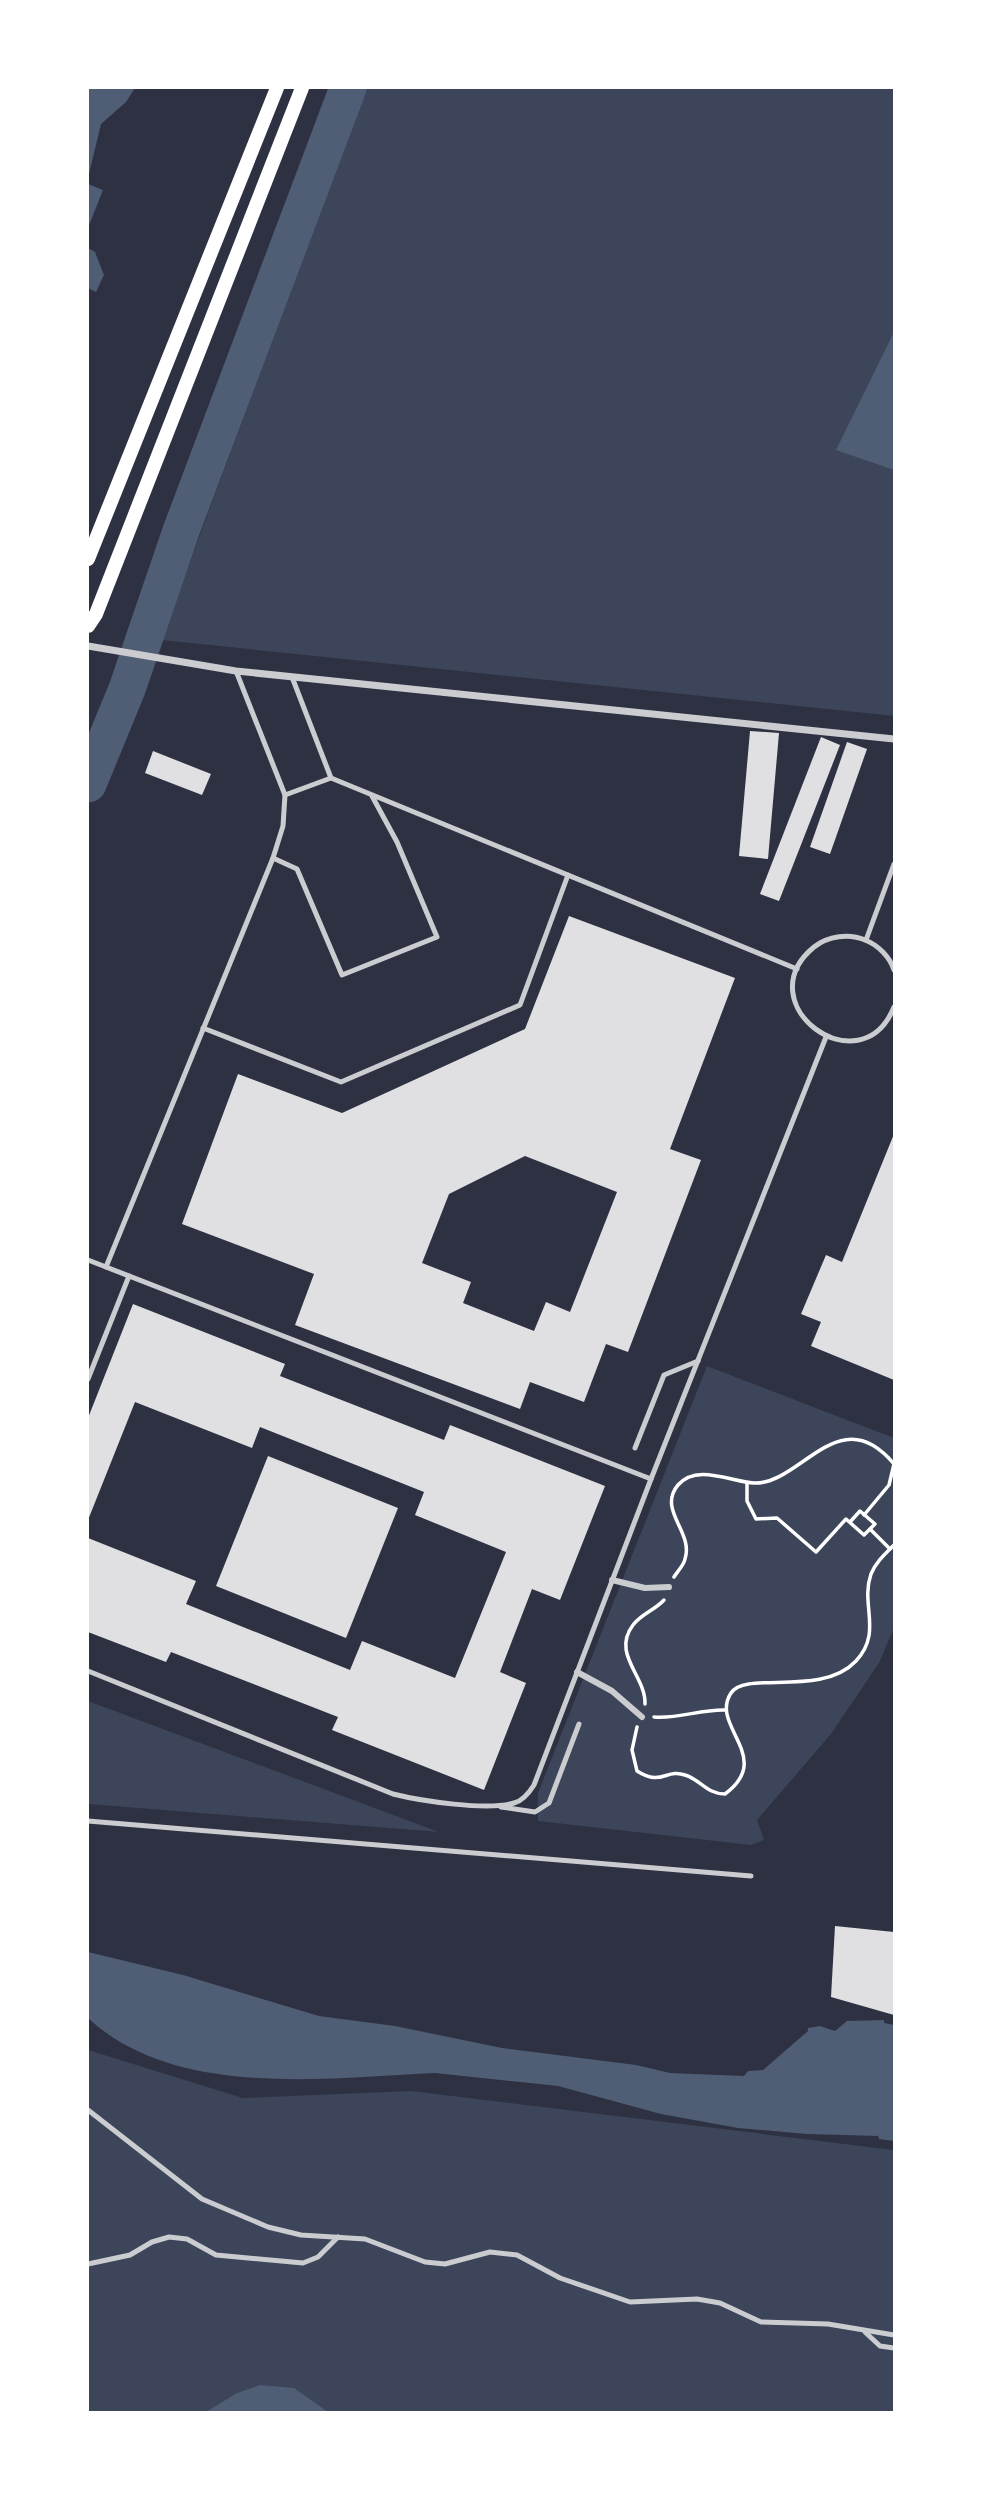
<svg xmlns="http://www.w3.org/2000/svg" width="982" height="2500" viewBox="0 0 982 2500" font-family="Raleway,sans-serif">
<style>
.green{fill:#3c4559}
.water{fill:#4f5d75}
.lines{fill:none;stroke-linecap:round;stroke-linejoin:round}
.river{stroke:#4f5d75;stroke-width:37}
.building{fill:#e0e0e3;fill-rule:evenodd}
.path{stroke:#fff;stroke-width:3.5}
.service{stroke:#caccd0;stroke-width:5}
.pedestrian{stroke:#caccd0;stroke-width:6}
.minor{stroke:#caccd0;stroke-width:7}
.secondary{stroke:#fff;stroke-width:14}
</style>
<rect width="100%" height="100%" fill="#2d3142"/>
<g class="green">
<path d="M366 88H894V716L161 640Z"/>
<path d="M707 1366 894 1438V1628L879 1663 831 1734 757 1820 764 1840 751 1845 538 1821V1793Z"/>
<path d="M88 1701 439 1832 88 1804Z"/>
<path d="M88 2050 243 2098 411 2091 894 2150V2412H88Z"/>
</g>
<g class="water">
<path d="M88 88H135L126 102 101 124 88 178Z"/>
<path d="M88 184 103 190 88 228Z"/>
<path d="M88 248 95 252 104 275 96 292 88 288Z"/>
<path d="M894 332V470L836 450Z"/>
<path d="M88 1952 183 1975 319 2016 395 2026 502 2048 636 2065 670 2073 744 2076 748 2071 763 2070 808 2031V2028L820 2026 835 2031 847 2021 884 2020V2023L894 2025V2141L879 2139 878 2136 807 2134 738 2128 661 2114 558 2086 435 2073C325 2078 175 2099 88 2018Z"/>
<path d="M260 2385 294 2388 328 2412H206L237 2393Z"/>
</g>
<g class="lines">
<path class="river" d="M88 784 127 689 181 531 348 88"/>
</g>
<g class="building">
<path d="M750 731 779 733 768 859 739 856Z"/>
<path d="M821 737 840 745 779 901 760 894Z"/>
<path d="M847 742 867 749 830 854 810 847Z"/>
<path d="M153 751 211 774 202 795 145 773Z"/>
<path d="M569 916 735 978 670 1149 701 1160 628 1352 606 1344 584 1402 530 1382 520 1409 295 1325 314 1274 182 1224 238 1074 342 1113 525 1029ZM525 1156 617 1192 570 1312 546 1302 534 1331 463 1303 471 1282 422 1263 449 1194Z"/>
<path d="M894 1134V1380L811 1346 821 1322 801 1314 826 1255 842 1262Z"/>
<path d="M133 1304 285 1364 280 1376 444 1440 450 1425 605 1486 560 1600 532 1589 500 1672 526 1683 484 1790 332 1730 338 1717 171 1652 166 1662 88 1632V1538L196 1581 186 1604 350 1670 362 1641 455 1678 506 1552 415 1515 424 1492 260 1427 252 1448 135 1402 88 1520V1418Z"/>
<path d="M268 1456 398 1508 346 1638 216 1586Z"/>
<path d="M835 1926 894 1932V2015L831 1997Z"/>
</g>
<g class="lines">
<g class="path">
<path d="M747 1483V1501L756 1519 777 1518 816 1552 846 1519 864 1535 870 1529 890 1549"/>
<path d="M864 1515 889 1485 894 1464"/>
<path d="M850 1522 860 1511 875 1524 870 1529"/>
<path d="M674 1577C677 1572 684 1565 685 1559 694 1532 657 1510 678 1485 697 1463 731 1482 754 1483 801 1485 839 1398 894 1464"/>
<path d="M645 1704C646 1676 611 1654 633 1625 641 1614 655 1610 664 1600"/>
<path d="M654 1717C679 1719 701 1709 726 1710"/>
<path d="M637 1727 632 1750 637 1771C662 1787 666 1768 685 1775 701 1780 707 1794 725 1794 775 1757 709 1726 731 1693 746 1670 821 1698 856 1661 883 1632 860 1605 871 1574 876 1562 885 1554 894 1545"/>
</g>
<g class="service">
<path d="M236 671 285 795"/>
<path d="M292 677 331 778"/>
<path d="M273 858 297 869 342 975 437 937 397 842 372 796"/>
<path d="M866 940 894 864"/>
<path d="M797 969 331 778 285 795 283 826 273 858 106 1267 651 1479 826 1037"/>
<path d="M894 970C890 957 878 945 865 940 849 933 828 936 814 947 745 1004 861 1089 894 1007"/>
<path d="M203 1028 341 1082 520 1005 568 875"/>
<path d="M88 1260 106 1267"/>
<path d="M88 1379 129 1276"/>
<path d="M635 1448 664 1375 698 1361"/>
<path d="M88 1671 393 1794C421 1801 487 1811 514 1803 523 1801 529 1793 534 1785L651 1479"/>
<path d="M501 1807 535 1812 549 1803 579 1724"/>
<path d="M88 1821 751 1876"/>
<path d="M88 2110 202 2199 268 2227 301 2235 365 2239 425 2262 445 2264 490 2252 517 2255 560 2278 630 2302 697 2299 720 2303 761 2322 828 2324 894 2335"/>
<path d="M88 2264 130 2255 152 2242 169 2237 187 2239 216 2255 303 2263 318 2257 338 2237"/>
<path d="M865 2332 880 2346 894 2348"/>
</g>
<g class="pedestrian">
<path d="M612 1580 645 1588 669 1587"/>
<path d="M577 1672 612 1691 642 1717"/>
</g>
<path class="minor" d="M88 646 236 671 894 739"/>
<g class="secondary">
<path d="M88 559 277 88"/>
<path d="M88 626 96 614 302 88"/>
</g>
</g>
<rect width="982" height="2500" fill="none" stroke="#ffffff" stroke-width="178"/>
</svg>
